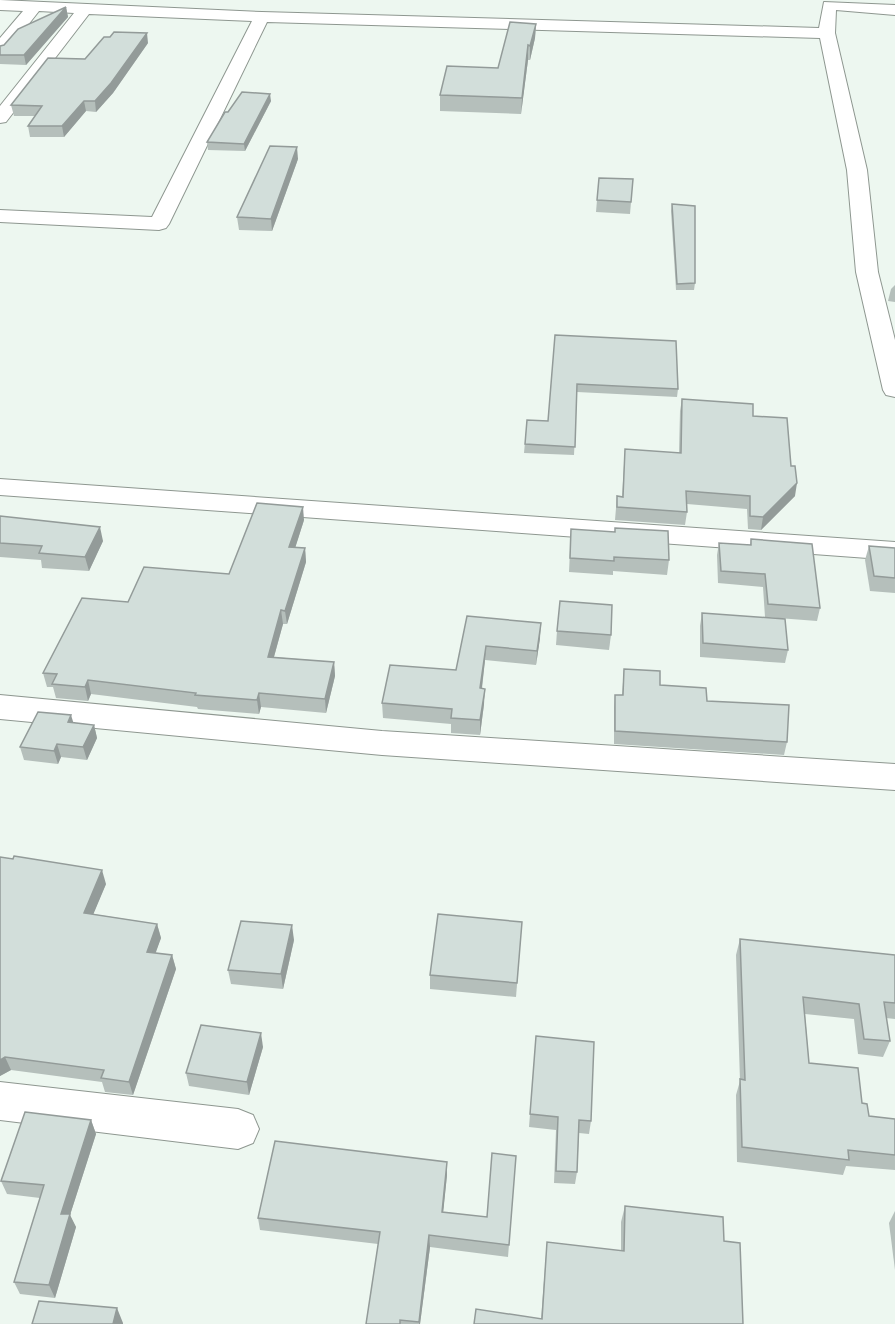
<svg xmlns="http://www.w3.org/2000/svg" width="895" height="1324" viewBox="0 0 895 1324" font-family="Lato,sans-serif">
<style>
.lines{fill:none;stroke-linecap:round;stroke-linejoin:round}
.street-casing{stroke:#8e9790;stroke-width:2}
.street{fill:#fff;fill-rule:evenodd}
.wall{fill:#b5bfbb}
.shaded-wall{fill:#939b99}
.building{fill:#d2deda;stroke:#939b99;stroke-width:1.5}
</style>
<rect width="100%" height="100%" fill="#edf7f0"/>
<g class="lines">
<g class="street-casing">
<g id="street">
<path d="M0 0 262 12 819 28 824 2 895 5V15L836 10 835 33 867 170 878 272 895 340V397L886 395 883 390 856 272 847 170 820 38 267 22 169 224 166 228 159 230 0 222V210L152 217 252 21 89 14 6 122 0 123V106L74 13 39 11 6 53 0 54V38L23 11 0 10Z"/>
<path d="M0 479 895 542V560L0 495Z"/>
<path d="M0 695 382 731 895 764V790L382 755 0 719Z"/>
<path d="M0 1082 238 1109 253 1115 259 1129 253 1143 238 1149 0 1120Z"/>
</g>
</g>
<use href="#street" class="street"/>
</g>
<g class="wall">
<path d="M66 7 68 17 26 65 0 64V46L4 45Z"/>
<path d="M536 24 535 38 530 60H528L521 114 440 111V95L498 68Z"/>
<path d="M148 43 113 93 96 112 86 111 64 137H30L28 126 35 116H14L11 105 85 59Z"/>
<path d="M271 101 245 151 208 150 207 142 228 112Z"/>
<path d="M298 159 272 231 239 230 237 217Z"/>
<path d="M633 179 630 214 596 212 597 200Z"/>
<path d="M672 204 695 283 694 290H676L671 211Z"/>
<path d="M895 285V302L888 301 891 289Z"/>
<path d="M555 335 678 389 677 397 577 392 574 455 524 453 527 420 548 421Z"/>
<path d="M682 399 753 416 791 466 795 496 761 530 748 529 747 509 687 504V512L685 525 615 520 617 496 622 497 625 449 679 453 680 411Z"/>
<path d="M0 516 103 541 89 571 42 568 41 560 0 557Z"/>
<path d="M304 520 295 548H305L306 562 287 624H283L274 657 334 662 335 676 326 713 261 707 259 714 198 709 197 707 91 694 88 701 56 698 53 687H47L43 673 128 602 229 574Z"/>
<path d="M571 529 669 560 667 575 613 571V575L569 572Z"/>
<path d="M751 539 820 608 817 621 765 617 763 587 718 583 717 555 719 543 750 545Z"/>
<path d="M869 546 895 548V593L870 591 865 560Z"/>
<path d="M702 613 788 650 785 663 700 657V626Z"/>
<path d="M467 616 540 638 536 665 485 660 482 689 484 704 480 735 451 733V724L383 718 382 703 456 670Z"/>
<path d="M557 631 611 635 609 650 556 645Z"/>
<path d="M624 669 660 685 707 701 787 742 784 755 614 744V707L615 695H622Z"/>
<path d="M74 723 94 725 97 738 87 760 61 757 58 764 24 760 20 747Z"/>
<path d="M0 857 106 884 93 914 157 924 161 938 155 953 172 955 176 969 133 1095 105 1092 102 1082 11 1070 0 1076Z"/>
<path d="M522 922 516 997 430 989V975Z"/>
<path d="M740 939 895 955V1019L886 1018 890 1041 883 1057 858 1054 854 1019 805 1014 809 1063 862 1103 869 1116 895 1119V1170L846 1166 843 1175 737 1162 736 1095 740 1081 736 955Z"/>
<path d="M294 940 283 989 231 984 228 970Z"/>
<path d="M536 1036 591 1121 589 1134 579 1133 577 1172 575 1184 554 1183 556 1130 529 1127Z"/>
<path d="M263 1047 249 1095 189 1086 186 1073Z"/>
<path d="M91 1120 96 1134 70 1215 76 1227 55 1298 20 1294 14 1282 40 1198 7 1194 1 1181Z"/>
<path d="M516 1156 508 1257 430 1247 420 1324H366L378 1244 260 1230 258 1218 447 1175 443 1212 487 1217Z"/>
<path d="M625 1206 724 1241 743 1324H474L541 1319 547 1242 621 1251V1222Z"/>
<path d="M895 1211V1270L889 1223Z"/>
</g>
<g class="shaded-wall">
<path d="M66 7 68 17 26 65 24 55Z"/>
<path d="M536 24 535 38 530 60V46Z"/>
<path d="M147 33 148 43 113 93 96 112 95 101Z"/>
<path d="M528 45V60L521 114 522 98Z"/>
<path d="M270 94 271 101 245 151 244 144Z"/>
<path d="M84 101 86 111 64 137 62 126Z"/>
<path d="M297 147 298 159 272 231 271 219Z"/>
<path d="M797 483 795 496 761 530 763 517Z"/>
<path d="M303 507 304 520 291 561 289 547Z"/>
<path d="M100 527 103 541 89 571 85 557Z"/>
<path d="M305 548 306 562 287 624 285 611Z"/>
<path d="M281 610 283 624 270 671 268 657Z"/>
<path d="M541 623 540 638 536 665 537 651Z"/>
<path d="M486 646 485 660 480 703V688Z"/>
<path d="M334 662 335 676 326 713 325 699Z"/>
<path d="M88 680 91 694 88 701 85 687Z"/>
<path d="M485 689 484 704 480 735V720Z"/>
<path d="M259 693 261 707 259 714 257 700Z"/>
<path d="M71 715 75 728 68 722Z"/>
<path d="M94 725 97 738 87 760 83 747Z"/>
<path d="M57 744 61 757 58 764 54 751Z"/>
<path d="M102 870 106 884 88 927 84 913Z"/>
<path d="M157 924 161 938 151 966 147 952Z"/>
<path d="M292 925 294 940 283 989 281 974Z"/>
<path d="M172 955 176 969 133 1095 129 1082Z"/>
<path d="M261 1033 263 1047 249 1095 247 1082Z"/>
<path d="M5 1057 11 1070 0 1076V1060Z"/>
<path d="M91 1120 96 1134 70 1215 76 1227 55 1298 49 1285 61 1214Z"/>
<path d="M447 1162V1175L442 1224V1212Z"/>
<path d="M429 1235 430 1247 420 1324H419Z"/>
<path d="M117 1308 123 1323V1324H113Z"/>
</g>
<g class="building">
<path d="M66 7 24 55H0V46L4 45 18 29Z"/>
<path d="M510 22 536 24 530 46 528 45 522 98 440 95 447 66 498 68Z"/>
<path d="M114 32 147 33 111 83 95 101H84L62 126H28L42 106 11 105 48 58 85 59 104 37H110Z"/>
<path d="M242 92 270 94 244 144 207 142 225 112H228Z"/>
<path d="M270 146 297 147 271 219 237 217Z"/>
<path d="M599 178 633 179 631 202 597 200Z"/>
<path d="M672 204 695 206V283L677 284Z"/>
<path d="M555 335 676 341 678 389 577 384 575 447 525 444 527 420 548 421Z"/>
<path d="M682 399 753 404V416L787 418 791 466H795L797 483 763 517 750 516V496L686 491 687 512 617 507V496L623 497 625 449 681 453Z"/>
<path d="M257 503 303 507 289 547 305 548 285 611 281 610 268 657 334 662 325 699 259 693 257 700 195 695 196 693 88 680 85 687 52 684 57 674 43 673 82 598 128 602 144 567 229 574Z"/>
<path d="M0 516 100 527 85 557 39 553 42 546 0 543Z"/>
<path d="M615 528 668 531 669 560 614 557V561L570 558 571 529 615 532Z"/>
<path d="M751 539 812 544 820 608 768 604 765 574 721 571 719 543 751 545Z"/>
<path d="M869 546 895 548V578L874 576Z"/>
<path d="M560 601 612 605 611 635 557 631Z"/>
<path d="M702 613 785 619 788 650 703 643Z"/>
<path d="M467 616 541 623 537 651 486 646 480 688 485 689 480 720 451 718 452 709 382 703 390 665 456 670Z"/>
<path d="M624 669 660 671V685L706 688 707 701 789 705 787 742 615 731V695H623Z"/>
<path d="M38 712 71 715 68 722 94 725 83 747 57 744 54 751 20 747Z"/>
<path d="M14 856 102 870 84 913 157 924 147 952 172 955 129 1082 101 1078 104 1070 5 1057 0 1060V857L13 859Z"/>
<path d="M438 914 522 922 517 983 430 975Z"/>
<path d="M241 921 292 925 281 974 228 970Z"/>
<path d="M740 939 895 955V1003L884 1002 890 1041 864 1039 859 1004 803 997 809 1063 858 1068 862 1103 867 1104 869 1116 895 1119V1155L848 1150 849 1160 742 1147 740 1079 745 1080Z"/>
<path d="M201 1025 261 1033 247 1082 186 1073Z"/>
<path d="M536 1036 594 1042 591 1121 579 1120 577 1172 556 1171 558 1117 530 1114Z"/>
<path d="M25 1112 91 1120 61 1214H70L49 1285 14 1282 44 1185 1 1181Z"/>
<path d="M275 1141 447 1162 442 1212 487 1217 492 1153 516 1156 509 1245 429 1235 419 1322 400 1320V1324H366L380 1232 258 1218Z"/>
<path d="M625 1206 723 1217 724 1241 740 1243 743 1324H474L476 1309 542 1319 547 1242 624 1251Z"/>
<path d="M39 1301 117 1308 113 1324H32Z"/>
</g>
</svg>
